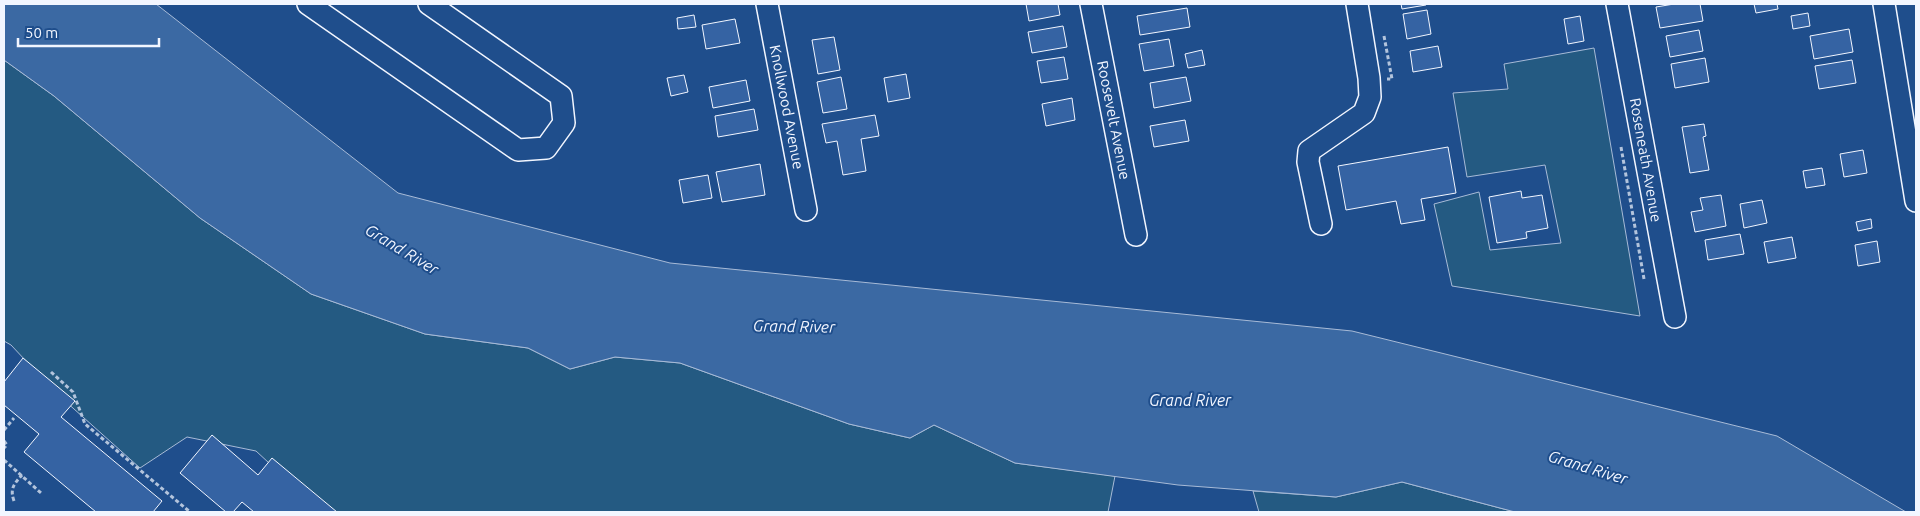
<svg xmlns="http://www.w3.org/2000/svg" width="1920" height="516" viewBox="0 0 1920 516" font-family="Ubuntu,sans-serif">
<style>
.green{fill:#245a82;stroke:#a8bbd7}
.water{fill:#3b69a3;stroke:#a8bbd7}
.building{fill:#3563a3;stroke:#f2f6ff}
.lines{fill:none;stroke-linecap:round;stroke-linejoin:round}
.minor-casing{stroke:#f2f6ff;stroke-width:24}
.path{stroke:#b3c4dc;stroke-width:3;stroke-dasharray:4 2.5;stroke-linecap:butt}
.minor{stroke:#1f4e8c;stroke-width:21}
.labels{text-anchor:middle;dominant-baseline:central;stroke-width:4;stroke-linejoin:round;paint-order:stroke}
.street-label{font-size:15px;fill:#f2f6ff;stroke:#1f4e8c}
.water-label{font-size:16px;font-style:italic;fill:#f2f6ff;stroke:#1f4e8c}
</style>
<rect width="100%" height="100%" fill="#1f4e8c"/>
<g class="green">
<path d="M1594 48 1640 316 1452 286 1434 204 1479 192 1490 250 1561 243 1545 165 1467 177 1453 93 1508 89 1504 64Z"/>
<path d="M4 60 54 96 200 218 311 294 425 334 528 348 570 369 615 357 680 363 849 424 910 438 934 425 1015 463 1115 476 1108 512H322L256 451 187 437 140 468 55 392 11 345 4 341Z"/>
<path d="M1402 482 1515 512H1259L1253 491 1336 497Z"/>
</g>
<path class="water" d="M4 4H156L398 193 670 263 1352 331 1777 436 1906 512H1515L1402 482 1336 497 1178 485 1015 463 934 425 910 438 849 424 680 363 615 357 570 369 528 348 425 334 311 294 200 218 54 96 4 60Z"/>
<g class="building">
<path d="M1026 4H1058L1060 15 1029 21Z"/>
<path d="M1401 4H1426V5L1402 9Z"/>
<path d="M1674 4H1700L1703 21 1660 28 1656 7Z"/>
<path d="M1754 4H1777L1778 9 1756 13Z"/>
<path d="M1187 8 1190 27 1140 35 1137 16Z"/>
<path d="M1427 10 1431 34 1407 39 1403 14Z"/>
<path d="M1808 13 1810 26 1793 29 1791 16Z"/>
<path d="M694 15 696 27 678 29 677 18Z"/>
<path d="M1580 16 1584 41 1568 44 1564 19Z"/>
<path d="M735 19 740 43 706 49 702 25Z"/>
<path d="M1063 26 1067 47 1032 53 1028 32Z"/>
<path d="M1849 29 1853 52 1814 59 1810 36Z"/>
<path d="M1699 30 1703 51 1670 57 1666 36Z"/>
<path d="M834 37 840 70 818 74 812 40Z"/>
<path d="M1169 39 1174 66 1144 71 1139 44Z"/>
<path d="M1438 46 1442 67 1413 72 1410 51Z"/>
<path d="M1202 50 1205 65 1188 68 1185 54Z"/>
<path d="M1064 57 1068 79 1041 83 1037 61Z"/>
<path d="M1705 58 1709 82 1675 88 1671 64Z"/>
<path d="M1852 60 1856 83 1819 89 1815 66Z"/>
<path d="M906 74 910 98 888 102 884 78Z"/>
<path d="M684 75 688 92 671 96 667 78Z"/>
<path d="M841 77 847 109 823 113 817 82Z"/>
<path d="M1186 77 1191 101 1154 108 1150 83Z"/>
<path d="M746 80 750 101 713 108 709 87Z"/>
<path d="M1072 98 1075 120 1046 126 1042 104Z"/>
<path d="M754 109 758 130 718 137 715 116Z"/>
<path d="M875 115 879 136 861 139 866 171 843 175 837 141 826 143 822 124Z"/>
<path d="M1185 120 1189 141 1154 147 1150 126Z"/>
<path d="M1704 124 1706 136 1703 137 1709 170 1690 173 1682 127Z"/>
<path d="M1448 147 1456 193 1421 199 1425 220 1401 224 1396 201 1346 210 1338 166Z"/>
<path d="M1863 150 1867 173 1844 177 1840 154Z"/>
<path d="M760 164 765 195 722 202 716 172Z"/>
<path d="M1822 168 1825 185 1806 188 1803 171Z"/>
<path d="M708 175 712 198 683 203 679 180Z"/>
<path d="M1521 191 1522 198 1542 195 1548 228 1526 232 1527 238 1497 243 1489 197Z"/>
<path d="M1721 195 1726 226 1695 232 1691 212 1703 210 1700 198Z"/>
<path d="M1762 200 1767 223 1744 228 1740 204Z"/>
<path d="M1871 219 1872 228 1858 231 1856 222Z"/>
<path d="M1740 234 1744 254 1708 260 1705 240Z"/>
<path d="M1792 237 1796 258 1768 263 1764 242Z"/>
<path d="M1877 241 1880 262 1858 266 1855 245Z"/>
<path d="M23 358 75 401 61 417 162 501 153 512H96L24 452 39 434 4 405V382Z"/>
<path d="M212 435 258 475 272 458 337 512H254L242 502 233 512H226L180 473Z"/>
</g>
<g class="lines">
<g class="minor-casing">
<g id="minor">
<path d="M308 4 518 150 546 148 564 123 561 96 429 4"/>
<path d="M767 4 806 210"/>
<path d="M1091 4 1136 235"/>
<path d="M1617 4 1675 317"/>
<path d="M1884 4 1916 201"/>
<path d="M1321 224 1308 162 1309 151 1364 113 1370 97 1369 78 1357 4"/>
</g>
</g>
<g class="path">
<path d="M1384 36 1392 79H1387"/>
<path d="M1621 147 1644 279"/>
<path d="M51 372 73 392 85 424 190 512"/>
<path d="M4 430 14 418"/>
<path d="M4 441 7 445 4 448"/>
<path d="M4 460 41 493"/>
<path d="M14 501C10 489 13 485 22 475"/>
</g>
<use href="#minor" class="minor"/>
</g>
<g class="labels">
<g class="street-label">
<text transform="translate(787 107) rotate(79)">Knollwood Avenue</text>
<text transform="translate(1114 120) rotate(79)">Roosevelt Avenue</text>
<text transform="translate(1646 160) rotate(80)">Roseneath Avenue</text>
</g>
<g class="water-label">
<text transform="translate(402 249) rotate(31)">Grand River</text>
<text transform="translate(794 326) rotate(1)">Grand River</text>
<text x="1190" y="400">Grand River</text>
<text transform="translate(1588 467) rotate(17)">Grand River</text>
</g>
</g>
<rect width="1920" height="516" fill="none" stroke="#f2f6ff" stroke-width="10"/>
<path d="M18 38v8h141v-8" fill="none" stroke="#f2f6ff" stroke-width="2.5"/>
<text x="25" y="38" font-size="15" fill="#f2f6ff" stroke="#1f4e8c" stroke-width="4" paint-order="stroke">50 m</text>
</svg>
